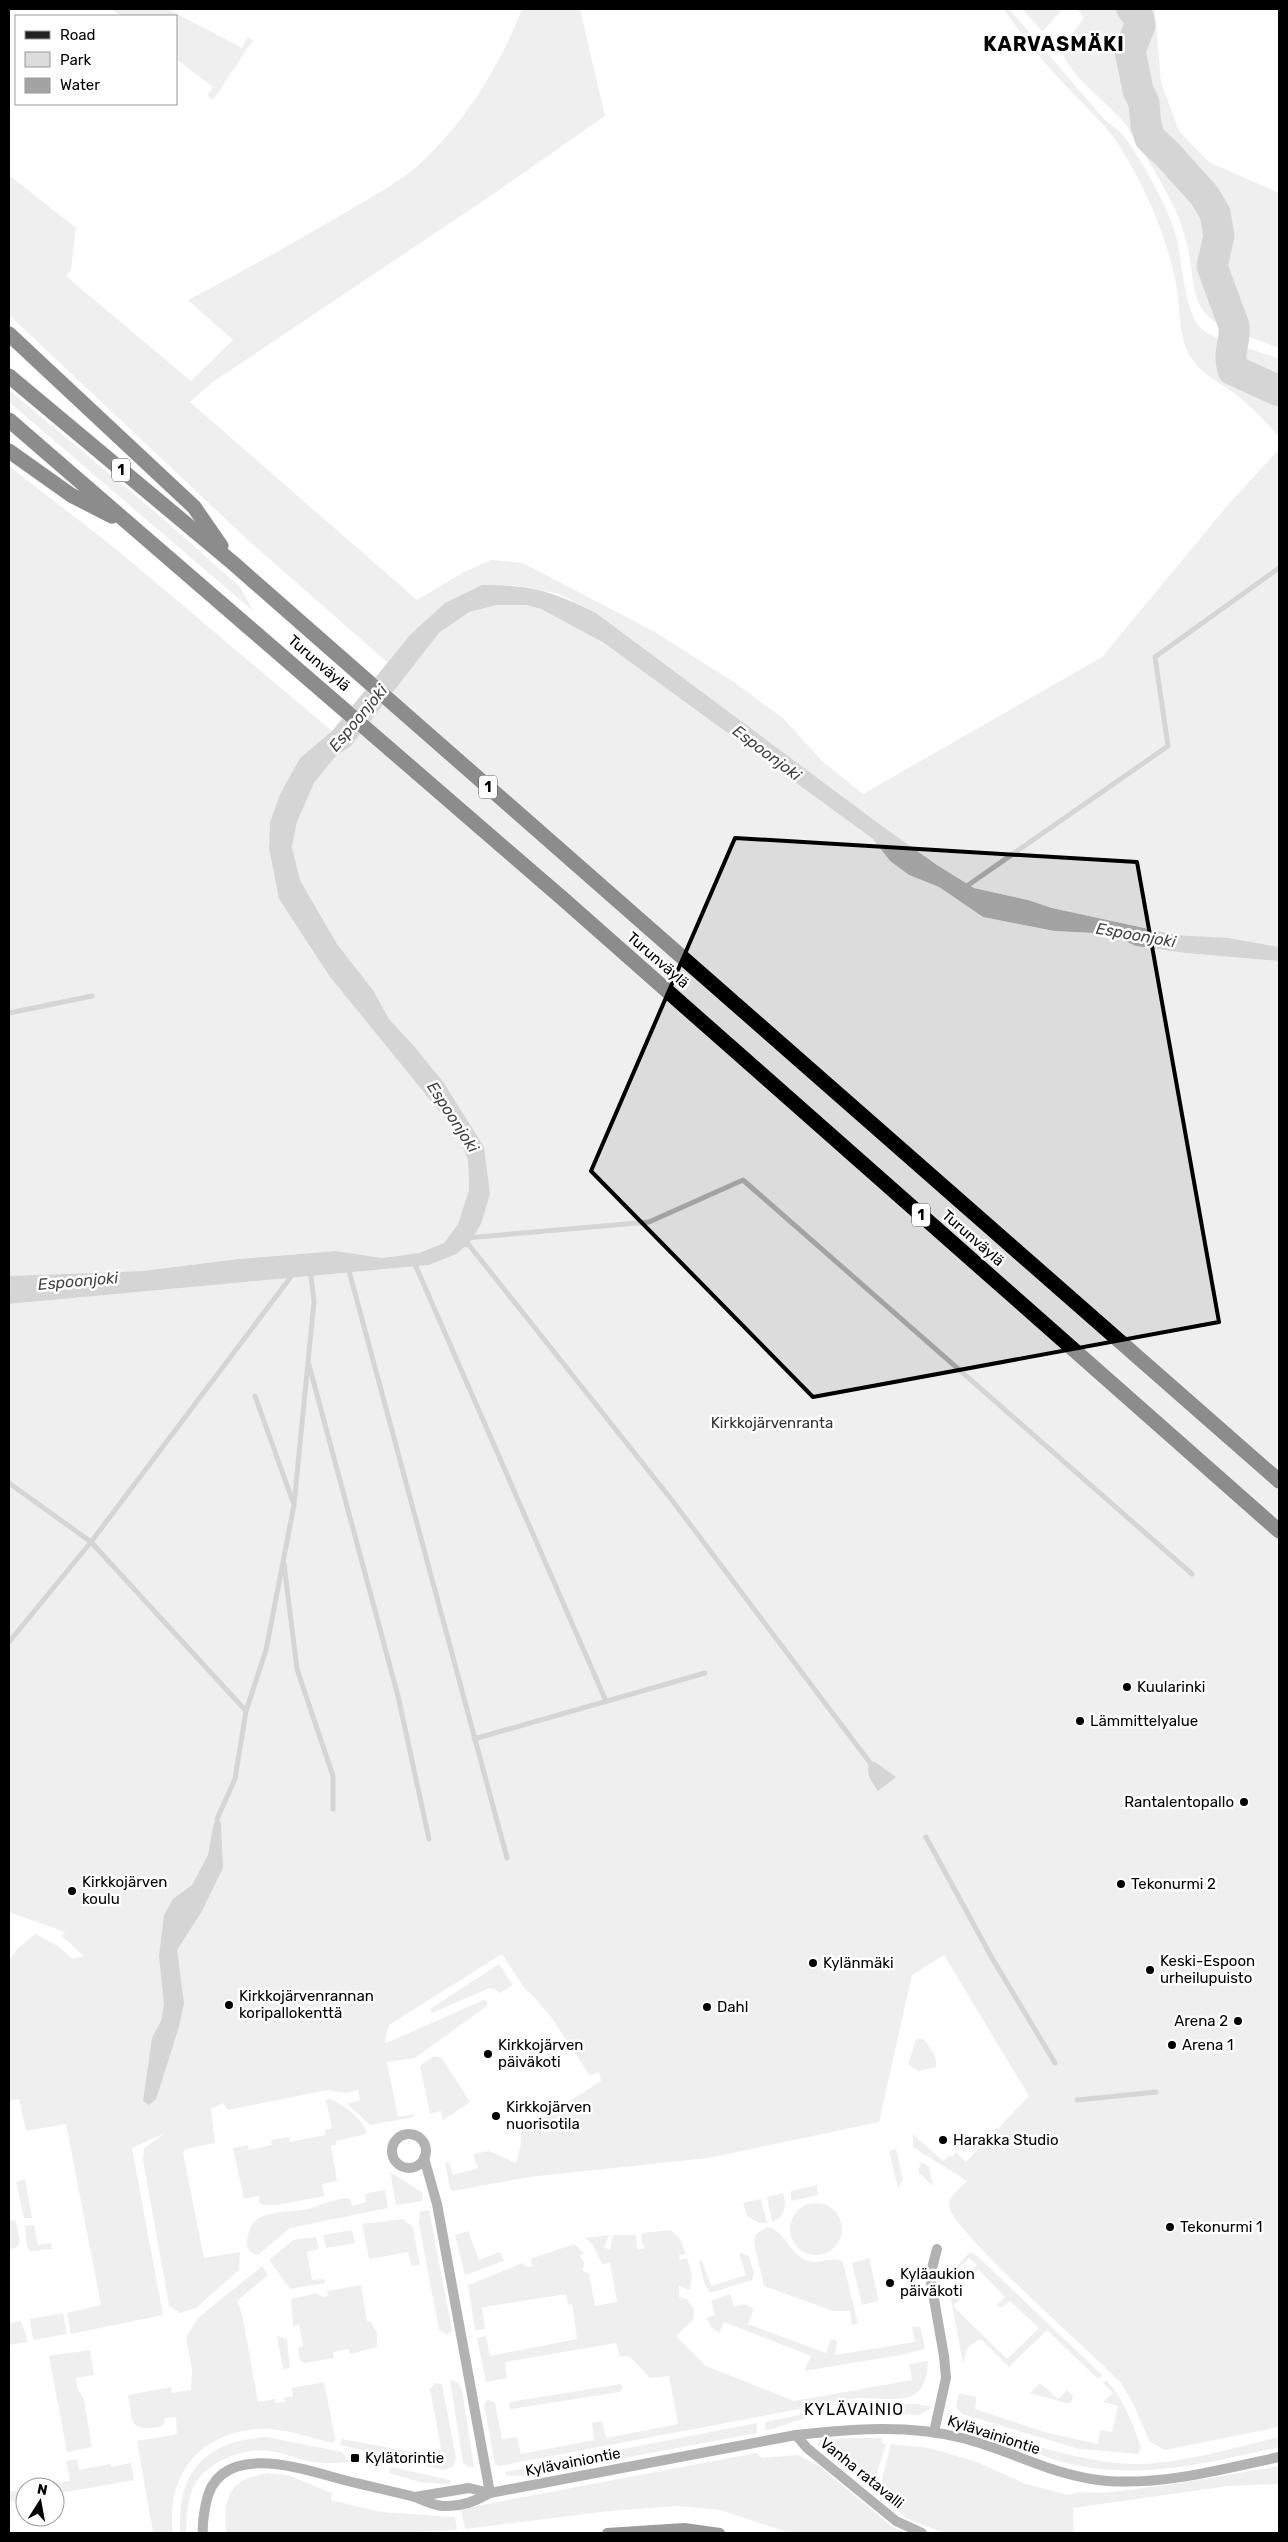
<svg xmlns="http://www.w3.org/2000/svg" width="1288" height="2542" viewBox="0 0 1288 2542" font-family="Rubik,sans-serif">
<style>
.green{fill:#dcdcdc}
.water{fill:#a3a3a3}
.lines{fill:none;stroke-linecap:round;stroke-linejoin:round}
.stream{stroke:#a3a3a3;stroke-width:5}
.river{stroke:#a3a3a3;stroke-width:31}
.highway-casing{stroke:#dbdbdb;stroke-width:16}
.street{stroke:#555;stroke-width:10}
.secondary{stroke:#222;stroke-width:10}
.highway{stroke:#000;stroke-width:15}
.marked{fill:none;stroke:#000;stroke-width:4;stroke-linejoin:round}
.poi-dot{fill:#000;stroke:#fff;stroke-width:2}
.labels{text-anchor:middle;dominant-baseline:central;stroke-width:5;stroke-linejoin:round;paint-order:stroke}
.shield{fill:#fff;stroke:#4c4c4c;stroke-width:1}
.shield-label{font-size:14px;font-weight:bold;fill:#000}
.street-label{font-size:15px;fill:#000;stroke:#fff}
.park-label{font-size:15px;fill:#333;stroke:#fff}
.poi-label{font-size:15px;fill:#000;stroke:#fff;text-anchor:start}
.water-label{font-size:16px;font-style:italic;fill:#444;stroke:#fff}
.neighbourhood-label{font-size:16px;letter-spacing:1px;fill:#000;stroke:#fff}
.district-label{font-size:20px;font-weight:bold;letter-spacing:1px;fill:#000;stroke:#fff}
</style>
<rect width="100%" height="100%" fill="#fff"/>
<g class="green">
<path d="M111 9H168L242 48 248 37 253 40 213 100 207 96 213 87 176 59V16H121Z"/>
<path d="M522 9H580L605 116 489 197 213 382 190 402 417 600 464 572 491 560 523 563 655 632 734 682 784 719 822 761 863 794 1102 657 1227 506 1279 449V947L1229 938 1178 935 1052 908 1028 900 974 888 937 865 882 826 596 613 559 594 513 585 410 635 388 663 250 542 9 315V175L76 228 71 270 66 276 191 381 233 340 188 300C242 272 295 242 348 211 376 194 405 180 429 155 470 114 501 63 522 9Z"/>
<path d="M1004 9H1009L1105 120C1111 125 1118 129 1123 135 1139 156 1166 204 1174 229 1183 254 1182 315 1204 331 1219 341 1260 351 1279 359V437C1265 421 1250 405 1233 392 1218 382 1200 373 1190 356 1177 333 1181 304 1175 279 1165 232 1147 192 1122 150 1108 126 1087 109 1068 88 1045 64 1022 37 1004 9Z"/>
<path d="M1022 9H1060L1061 11 1044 30H1041Z"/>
<path d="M1077 9H1155L1161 82 1179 131 1209 162 1279 193V348C1260 340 1221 330 1207 315 1192 300 1193 273 1189 254 1181 207 1152 168 1128 128 1114 106 1061 71 1062 47L1084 18Z"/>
<path d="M9 390 153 510 241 588 253 611 9 402Z"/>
<path d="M9 466 116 549 332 731 300 758 280 794 270 822 269 848 279 899 330 977 457 1133 468 1160 469 1190 458 1224 444 1243 419 1253 382 1258 336 1251 238 1259 142 1271 9 1276Z"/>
<path d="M497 605H526L541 609 604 643 873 839 890 861 909 875 939 887 983 917 1054 931 1093 933 1116 937 1136 946 1185 953 1279 961V2427L1165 2450 1149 2441 1134 2405 1121 2383C1097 2357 947 2227 949 2205 949 2196 961 2187 967 2181L913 2147V2134L943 2161 950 2155 952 2157 956 2152 966 2162 1029 2096 944 1955 912 1975 879 2122 708 2158 529 2177 453 2191 450 2188 445 2163 449 2162 453 2175 478 2168 473 2154 489 2151 516 2163 521 2143V2132L601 2081 599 2072 590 2076 551 2017 535 1998 524 1988 502 1954 389 2025 385 2040 386 2043 484 2000 487 2001V2006L415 2058 387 2062 398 2117 414 2114V2117L370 2125 347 2104 360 2100 358 2090 346 2093 327 2090 228 2110 223 2103 211 2109 215 2143 185 2149 183 2152 204 2258 240 2252 239 2270 196 2308 180 2313 169 2306 143 2160 144 2148 165 2133 132 2148 163 2315 71 2334 67 2313 101 2305 66 2124 26 2131 19 2099 9 2101V1952L10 1959 18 1948 35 1934 58 1946 72 1959 84 1956 62 1936 65 1932 9 1912V1304L429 1265 470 1242 481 1224 484 1147 444 1083 414 1046 389 1019 373 990 337 944 300 880 292 847 297 822 314 783 336 756 351 746 439 633 469 612Z"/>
<path d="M499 1964 513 1985 500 1993 493 1988 487 1989 432 2013 430 2009Z"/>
<path d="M916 2039H923C930 2047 938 2055 936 2067L919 2071 908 2065Z"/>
<path d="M434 2056 442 2058 470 2102 443 2120 441 2111 430 2114 420 2066Z"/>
<path d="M330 2099C344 2105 364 2119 367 2134L336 2141V2145L331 2146 337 2181 322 2184 324 2196 277 2205H262L259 2202V2196L244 2199 233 2148 248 2145 249 2150 272 2145 271 2140 289 2137 290 2142 325 2135V2130L332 2128 326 2100Z"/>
<path d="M896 2149 903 2180 898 2188 889 2151Z"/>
<path d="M921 2162 929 2167 933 2186 918 2172Z"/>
<path d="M390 2172 423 2193 422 2201 396 2205Z"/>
<path d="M25 2179 32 2218H24L16 2182Z"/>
<path d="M817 2185 818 2195 791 2201V2191Z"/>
<path d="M385 2190 388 2208 290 2228 258 2255C253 2254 248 2251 247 2245 246 2238 250 2225 256 2220 273 2208 299 2214 317 2206 327 2202 336 2200 346 2198L350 2199 352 2206 366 2202 365 2195 367 2193Z"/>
<path d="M783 2193C787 2206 785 2217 772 2222L767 2197Z"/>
<path d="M761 2199 767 2223H759L747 2216 743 2203Z"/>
<circle cx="816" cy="2229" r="26"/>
<path d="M429 2210 452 2330 447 2335 439 2330 419 2224 420 2212Z"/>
<path d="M9 2215 10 2220 16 2221 20 2242 16 2248 9 2249Z"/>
<path d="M403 2219 413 2227 420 2265H411L408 2252 369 2259 362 2224Z"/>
<path d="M34 2225 38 2245 51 2243 52 2249 30 2251 27 2247 25 2226Z"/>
<path d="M767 2227C786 2230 788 2254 808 2261 820 2265 833 2255 843 2262L858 2324 852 2325 850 2311H833L764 2286 754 2243 756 2234Z"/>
<path d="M352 2230 355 2243 326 2248 323 2235Z"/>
<path d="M671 2230 680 2239 686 2254 679 2255 680 2260 687 2258 692 2274 690 2290 679 2286V2297L687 2299 694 2309 693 2320 676 2336 706 2366 794 2401 912 2380 909 2364 928 2361C926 2411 895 2397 857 2398L499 2466 495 2464 484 2405 488 2399 495 2403 502 2439 517 2437 521 2454 594 2440 592 2423 602 2421 606 2438 678 2424 669 2376 650 2378 629 2356 620 2357 616 2343 505 2362 507 2378 486 2382 477 2338 486 2336 490 2356 577 2339 572 2304 568 2305 566 2294 490 2306 482 2308 485 2329 475 2330 468 2285 522 2263 527 2267 533 2266 530 2259 574 2244 584 2253 580 2256 585 2264 582 2269 584 2272 589 2273 595 2306 617 2302 610 2263 602 2264 593 2245 585 2238 609 2235 604 2248 610 2249 613 2235H636L637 2250 645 2248 641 2241 642 2233Z"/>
<path d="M468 2231 479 2260 500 2252 504 2261 465 2275 455 2235Z"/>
<path d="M316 2237 319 2249 307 2252 312 2280 324 2279 325 2283 290 2289 269 2260 293 2240Z"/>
<path d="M742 2253 749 2256 754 2274 752 2280 710 2293 705 2285 699 2262 702 2260 711 2286 746 2275 739 2254Z"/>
<path d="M969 2253H974L1102 2375 1098 2379 1047 2330 1009 2367 981 2339C963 2348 968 2349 963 2364L948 2284 963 2296 953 2306 1007 2359 1039 2328 1010 2301 1001 2308 997 2305 1005 2297 978 2269 970 2277 968 2275 977 2265 969 2258 960 2267 958 2265Z"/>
<path d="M869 2258 879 2301 862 2305 852 2263Z"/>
<path d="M262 2266 268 2275 237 2301 242 2314 258 2402 275 2399 276 2403 285 2402 284 2398 293 2396 292 2388 324 2382 335 2438H337L332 2443C311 2438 287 2429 265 2429 203 2429 165 2473 173 2533H153L137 2441 173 2435 177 2433 176 2417 166 2418 163 2426C129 2433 133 2424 128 2395L171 2387 172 2393 191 2390 192 2369 186 2338 198 2318Z"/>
<path d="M361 2285 367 2321 371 2322 377 2333V2347L350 2354 349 2349 333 2352 334 2358 304 2363 300 2360 298 2348 303 2346 299 2325 293 2326 291 2299 317 2293 322 2297 328 2296 327 2291Z"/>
<path d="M730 2294 734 2307 744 2304 754 2309 748 2324 826 2353 831 2339 837 2341 835 2355 915 2342 912 2327 920 2326 925 2347 923 2349 907 2354 804 2371 811 2356 724 2322 719 2333 711 2327 706 2318 715 2315 711 2301Z"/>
<path d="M63 2313 67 2334 33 2340 30 2319Z"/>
<path d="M21 2321 28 2342 9 2345V2323Z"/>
<path d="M277 2336 287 2339 290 2368 283 2369Z"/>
<path d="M90 2350 94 2375 76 2378 78 2389 84 2400 92 2447 67 2452 49 2356Z"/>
<path d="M450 2380 458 2382 462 2390 474 2467H469L463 2463Z"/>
<path d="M1106 2380C1124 2399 1132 2423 1141 2447L1138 2454 1079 2449 962 2414 956 2407 959 2393 976 2397 975 2409 1044 2432 1098 2444 1100 2430 1112 2432 1118 2406 1103 2402 1113 2393 1103 2383Z"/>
<path d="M435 2383 442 2384 456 2458 453 2467 444 2470 340 2445 342 2439 416 2453 441 2449 430 2389Z"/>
<path d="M1040 2383 1058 2399 1067 2390 1073 2396 1071 2403H1066L1030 2393Z"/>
<path d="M621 2384 623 2387 620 2392 511 2409 509 2407 510 2402Z"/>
<path d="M917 2404 932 2407 920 2415 865 2412V2405Z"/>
<path d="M804 2414 805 2418 766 2431 765 2422Z"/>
<path d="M757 2423V2433L533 2475 507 2476 504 2472Z"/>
<path d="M999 2434C1043 2448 1086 2462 1133 2464 1175 2465 1237 2447 1279 2437V2447C1213 2462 1147 2479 1080 2466 1051 2461 1024 2448 998 2435Z"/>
<path d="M266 2437 342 2452 349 2462C340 2462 330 2464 322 2463 304 2462 286 2453 269 2451 243 2448 213 2459 197 2481 187 2495 187 2517 186 2533H180C177 2471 205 2441 266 2437Z"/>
<path d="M851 2438H882V2443L886 2444 872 2489 817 2445 820 2440Z"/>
<path d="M891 2444 929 2448 977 2462 1026 2484 1069 2495C1078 2490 1099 2494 1111 2492 1167 2486 1223 2476 1279 2466V2484L1228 2486 1073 2508 1074 2533H944L906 2518 878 2494Z"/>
<path d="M756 2453 762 2458 798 2455 819 2466 894 2528 909 2533H790L720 2510 677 2506 609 2511 465 2529 461 2509Z"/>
<path d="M77 2459 79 2470 110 2464 111 2467 131 2463 134 2480 55 2494V2487H34L70 2481 66 2461Z"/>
<path d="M391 2467 450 2480 451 2484 423 2483 389 2473Z"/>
<path d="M268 2473 288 2475 332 2493 331 2500 381 2512 455 2517 457 2530 401 2533H226C223 2497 229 2479 268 2473Z"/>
<path d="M25 2489V2499L9 2502V2492Z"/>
</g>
<g class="water">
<path d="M482 585C531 585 552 591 596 613L882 826 937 865 974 888 1028 900 1052 908 1177 935 1229 938 1279 947V961L1185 953 1136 946 1116 937 1093 933 1054 931 983 917 939 887 909 875 890 861 873 839 604 643 541 609 526 605H497L469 612 439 633 351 746 336 756 314 783 297 822 292 847 300 880 337 944 373 990 389 1019 414 1046 444 1083 484 1147 490 1194 481 1224 470 1242 456 1254 429 1265 9 1304V1276L142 1271 238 1259 336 1251 382 1258 419 1253 444 1243 458 1224 469 1190 468 1160 457 1133 330 977 279 899 269 848 270 822 280 794 300 758 332 731 410 635 445 603Z"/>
<path d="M875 1762 896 1777 878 1791C871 1781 866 1775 869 1763Z"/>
<path d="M217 1819 221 1823 223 1868 202 1911 177 1950 184 2003 179 2027 156 2099 149 2105 143 2101 152 2038 161 2021 164 2005 159 1956 164 1915 173 1899 192 1885 208 1855 213 1826Z"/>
</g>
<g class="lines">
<g class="stream">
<path d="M964 888 1168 746 1155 657 1279 568"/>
<path d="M9 1013 92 996"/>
<path d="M466 1238 649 1222 743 1180 1192 1574"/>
<path d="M462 1244 469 1245 671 1499 874 1768"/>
<path d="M414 1262 606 1701"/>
<path d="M348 1267 507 1858"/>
<path d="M309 1365 398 1696 429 1839"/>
<path d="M255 1396 293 1502"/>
<path d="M9 1483 91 1542 246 1711"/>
<path d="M284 1564 297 1669 333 1776V1809"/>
<path d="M9 1642 91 1542 296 1270"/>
<path d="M474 1739 705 1673"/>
<path d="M217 1826V1819L235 1779 246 1711 266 1650 294 1505 314 1301 310 1269"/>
<path d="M926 1837 992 1958 1055 2063"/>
<path d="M1077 2100 1156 2092"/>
</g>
<path class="river" d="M1132 9 1138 16 1140 25 1130 51 1138 90 1144 103 1146 126 1150 138 1168 155 1204 195 1215 213 1219 236 1212 266 1234 326C1236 343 1227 352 1233 370L1279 391"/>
<g class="highway-casing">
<g id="highway">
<path d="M9 334 194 507 221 546"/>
<path d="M9 376 233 563 1279 1481"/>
<path d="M9 420 562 898 1279 1531"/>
<path d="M9 451 71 495 112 516"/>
</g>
</g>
<g class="street">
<circle cx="409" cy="2151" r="17"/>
<path d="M424 2158 437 2204 490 2493"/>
<path d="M934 2432 946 2378 944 2356 930 2276 937 2249"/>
<path d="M796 2435 807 2448 896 2521 922 2533"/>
<path d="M415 2497 469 2488 490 2493"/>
<path d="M203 2533C202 2523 204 2513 206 2503 218 2439 303 2469 344 2480 368 2486 391 2491 415 2497 424 2500 434 2506 444 2506 462 2507 475 2501 490 2493L796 2435C850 2429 908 2424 962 2438 1011 2450 1055 2477 1107 2481 1165 2485 1223 2469 1279 2457"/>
</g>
<path class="secondary" d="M607 2533 684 2528 720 2533"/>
<use href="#highway" class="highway"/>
</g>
<path d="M0 0H1288V2542H0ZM735 838 1137 862 1219 1322 813 1397 591 1171Z" fill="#fff" fill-opacity=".55" fill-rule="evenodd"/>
<path class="marked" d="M735 838 1137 862 1219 1322 813 1397 591 1171Z"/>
<g class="poi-dot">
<circle cx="1127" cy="1687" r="5"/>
<circle cx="1080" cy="1721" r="5"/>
<circle cx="1244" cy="1802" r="5"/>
<circle cx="1121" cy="1884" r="5"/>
<circle cx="72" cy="1891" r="5"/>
<circle cx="813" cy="1963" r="5"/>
<circle cx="1150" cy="1970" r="5"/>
<circle cx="229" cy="2005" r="5"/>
<circle cx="707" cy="2007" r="5"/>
<circle cx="1238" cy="2021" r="5"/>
<circle cx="1172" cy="2045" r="5"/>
<circle cx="488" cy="2054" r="5"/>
<circle cx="496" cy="2116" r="5"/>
<circle cx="943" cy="2140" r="5"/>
<circle cx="1170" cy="2227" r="5"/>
<circle cx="890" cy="2283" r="5"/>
<rect x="350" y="2453" width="10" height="10" rx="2.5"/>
</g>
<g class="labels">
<g class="shield">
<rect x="112" y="458.5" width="18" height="23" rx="4"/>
<rect x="479" y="775.5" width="18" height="23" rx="4"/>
<rect x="912" y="1203.5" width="18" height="23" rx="4"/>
</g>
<g class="shield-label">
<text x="121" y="470">1</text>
<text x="488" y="787">1</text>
<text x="921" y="1215">1</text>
</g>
<g class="street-label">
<text transform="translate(319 663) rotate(41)">Turunväylä</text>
<text transform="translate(658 960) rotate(41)">Turunväylä</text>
<text transform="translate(973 1238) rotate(41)">Turunväylä</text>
<text transform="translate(994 2435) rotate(18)">Kylävainiontie</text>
<text transform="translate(573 2462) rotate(-11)">Kylävainiontie</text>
<text transform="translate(862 2473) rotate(39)">Vanha ratavalli</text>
</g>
<g class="park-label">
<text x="772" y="1423">Kirkkojärvenranta</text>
</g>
<g class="poi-label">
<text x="1137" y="1687">Kuularinki</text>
<text x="1090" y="1721">Lämmittelyalue</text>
<text x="1234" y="1802" text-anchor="end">Rantalentopallo</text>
<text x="82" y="1882">Kirkkojärven<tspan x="82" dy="17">koulu</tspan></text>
<text x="1131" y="1884">Tekonurmi 2</text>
<text x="1160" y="1961">Keski-Espoon<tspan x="1160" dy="17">urheilupuisto</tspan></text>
<text x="823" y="1963">Kylänmäki</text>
<text x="239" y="1996">Kirkkojärvenrannan<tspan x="239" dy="17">koripallokenttä</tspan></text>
<text x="717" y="2007">Dahl</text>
<text x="1228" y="2021" text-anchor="end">Arena 2</text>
<text x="498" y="2045">Kirkkojärven<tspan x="498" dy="17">päiväkoti</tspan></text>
<text x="1182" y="2045">Arena 1</text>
<text x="506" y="2107">Kirkkojärven<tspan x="506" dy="17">nuorisotila</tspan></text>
<text x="953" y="2140">Harakka Studio</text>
<text x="1180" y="2227">Tekonurmi 1</text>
<text x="900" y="2274">Kyläaukion<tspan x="900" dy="17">päiväkoti</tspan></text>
<text x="365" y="2458">Kylätorintie</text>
</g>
<g class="water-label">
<text transform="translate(358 718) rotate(-50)">Espoonjoki</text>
<text transform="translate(767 753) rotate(37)">Espoonjoki</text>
<text transform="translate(1136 935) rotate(10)">Espoonjoki</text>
<text transform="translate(453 1117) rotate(57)">Espoonjoki</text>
<text transform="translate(78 1281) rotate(-5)">Espoonjoki</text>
</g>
<g class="neighbourhood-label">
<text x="854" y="2409">KYLÄVAINIO</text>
</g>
<g class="district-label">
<text x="1054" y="44">KARVASMÄKI</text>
</g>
</g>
<rect width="1288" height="2542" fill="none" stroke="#000000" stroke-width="20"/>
<rect x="15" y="15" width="162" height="90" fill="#ffffff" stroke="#999999"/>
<rect x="25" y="31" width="25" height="8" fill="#222222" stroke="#999999"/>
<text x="60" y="40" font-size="15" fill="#000000">Road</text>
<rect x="25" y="52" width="25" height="15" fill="#dcdcdc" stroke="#999999"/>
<text x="60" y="65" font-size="15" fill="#000000">Park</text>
<rect x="25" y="78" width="25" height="15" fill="#a3a3a3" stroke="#999999"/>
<text x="60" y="90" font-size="15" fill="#000000">Water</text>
<g transform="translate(40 2502) rotate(11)"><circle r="24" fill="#ffffff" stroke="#999999"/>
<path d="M0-4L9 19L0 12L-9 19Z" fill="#000000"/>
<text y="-8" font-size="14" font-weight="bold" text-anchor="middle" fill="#000000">N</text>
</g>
</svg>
